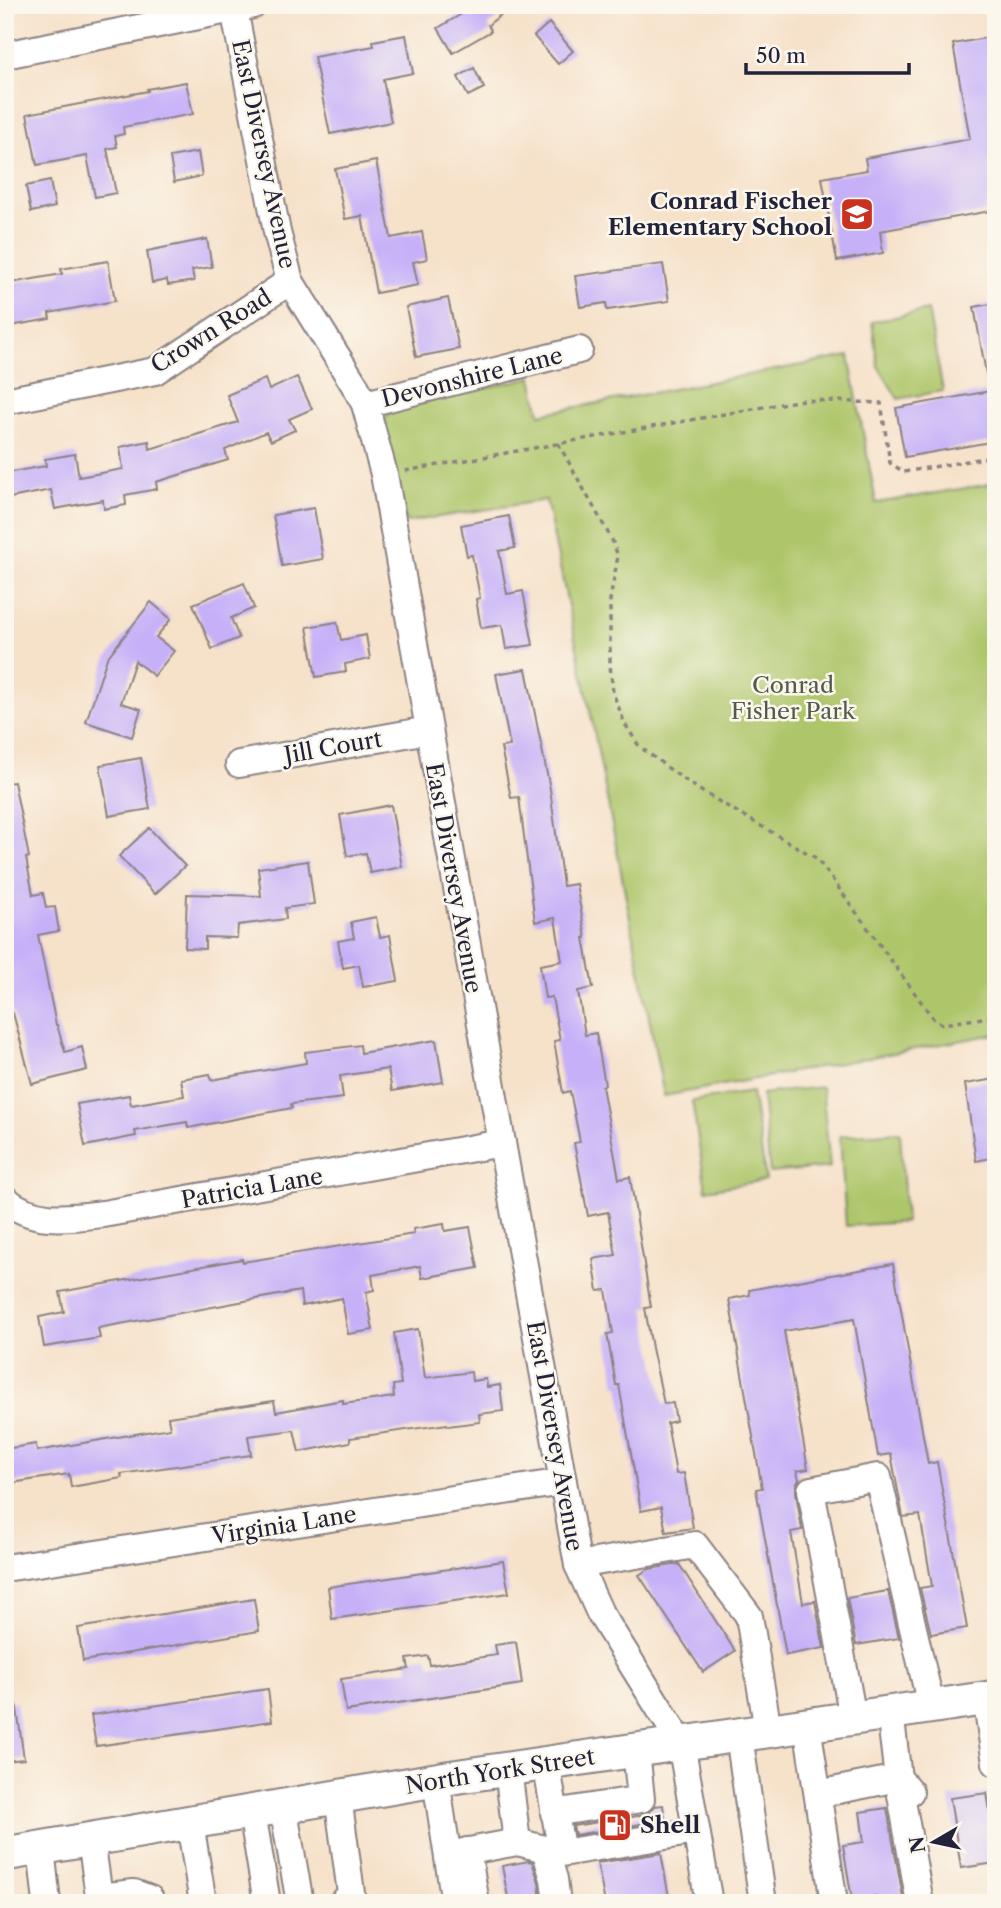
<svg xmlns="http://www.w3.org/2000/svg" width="1001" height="1908" viewBox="0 0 1001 1908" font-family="'Libre Caslon Text',serif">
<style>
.green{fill:#aec66b;stroke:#687453;stroke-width:2}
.building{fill:#c6b1f8}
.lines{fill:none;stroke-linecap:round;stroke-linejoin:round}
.minor-casing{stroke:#8c8282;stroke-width:30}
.major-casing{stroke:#8c8282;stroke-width:37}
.path{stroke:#8c8282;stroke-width:3.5;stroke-dasharray:5 5;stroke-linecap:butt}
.minor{stroke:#fff;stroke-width:26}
.major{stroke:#fff;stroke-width:33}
.labels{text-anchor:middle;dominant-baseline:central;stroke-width:5;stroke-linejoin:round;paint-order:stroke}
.street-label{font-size:23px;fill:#22223b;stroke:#fbf7ec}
.poi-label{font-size:23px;font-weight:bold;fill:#22223b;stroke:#fbf7ec;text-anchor:end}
.park-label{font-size:23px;fill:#535b4c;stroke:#fbf7ec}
</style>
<rect width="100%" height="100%" fill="#fbf7ec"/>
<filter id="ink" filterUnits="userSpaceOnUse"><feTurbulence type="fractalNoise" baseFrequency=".0143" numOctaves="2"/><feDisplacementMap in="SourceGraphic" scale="14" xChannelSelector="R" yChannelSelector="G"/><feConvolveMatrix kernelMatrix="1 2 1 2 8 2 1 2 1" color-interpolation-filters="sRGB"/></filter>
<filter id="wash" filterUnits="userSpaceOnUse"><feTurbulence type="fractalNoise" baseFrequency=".00686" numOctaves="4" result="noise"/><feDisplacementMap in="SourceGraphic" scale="28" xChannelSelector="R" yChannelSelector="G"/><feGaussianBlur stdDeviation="1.57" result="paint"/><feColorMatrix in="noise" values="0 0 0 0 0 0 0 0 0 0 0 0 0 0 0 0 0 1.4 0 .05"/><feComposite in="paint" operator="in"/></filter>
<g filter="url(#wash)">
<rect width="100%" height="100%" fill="#f6e1c9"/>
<g class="green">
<path d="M928 310 943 391 898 399 878 366 872 322Z"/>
<path d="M849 356 876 503 996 483V1034L664 1096 592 720 546 500 406 522 384 421 392 409 532 377 540 414Z"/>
<path d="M822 1087 830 1167 770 1173 762 1094Z"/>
<path d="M752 1092 766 1180 706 1190 692 1101Z"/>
<path d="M900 1132 906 1222 846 1226 840 1136Z"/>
</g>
<g id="blocks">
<g class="building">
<path d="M477 5H513L488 25 491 31 453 53 438 28Z"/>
<path d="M549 23 573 51 558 64 534 36Z"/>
<path d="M406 35 413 73 383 79 391 122 330 134 314 57 374 46 373 41Z"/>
<path d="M996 36V210L880 231 883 253 837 261 822 178 867 170 865 158 970 139 953 44Z"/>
<path d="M474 68 484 88 468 96 458 77Z"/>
<path d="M186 82 193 114 123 127 124 134 115 136 117 147 107 149 116 193 95 197 87 156 37 165 27 114 148 91 147 89Z"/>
<path d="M198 152 202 176 174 182 170 157Z"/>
<path d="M376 161 391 238 422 232 427 259 413 262 418 285 376 293 362 216 345 219 335 169Z"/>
<path d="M50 181 55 207 31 212 26 186Z"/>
<path d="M207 239 212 267 192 270 194 281 168 285 167 280 152 283 147 251Z"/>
<path d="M108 261 115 301 49 313 50 319 5 327V284L62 274 61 269Z"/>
<path d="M663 264 669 301 607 310 606 303 580 307 575 276Z"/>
<path d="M448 298 459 349 416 357 406 307Z"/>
<path d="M996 303V378L987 379 974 307Z"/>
<path d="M297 377 312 409 289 419 295 430 271 441 266 432 225 450 228 460 156 482 157 489 125 495 126 505 104 509 103 500 55 509 51 490 5 499V473L46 466 45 459 75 454 79 477 123 469 120 447 149 441 150 449 238 422 227 395 265 379 269 390Z"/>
<path d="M996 390V441L905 457 896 408Z"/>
<path d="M314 508 323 559 282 566 273 515Z"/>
<path d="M509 516 515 548 499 551 507 594 523 591 533 645 506 649 502 625 481 628 476 599 480 598 472 555 467 556 461 525Z"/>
<path d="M244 583 254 608 231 618 239 638 212 649 193 604Z"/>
<path d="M151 602 171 619 156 637 174 651 154 676 135 661 121 703 141 709 132 737 86 722 107 658Z"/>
<path d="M337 622 341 640 366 635 370 659 345 664 346 672 316 677 307 627Z"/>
<path d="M526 669 550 789 563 886 576 884 586 938H584L593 988 578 991 585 1035 596 1033 605 1085 602 1086 619 1179 630 1177 651 1307 645 1308 652 1348 664 1404 673 1403 676 1421 667 1423 676 1474 684 1473 693 1528 666 1532 661 1507 641 1511 619 1385H616L607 1334 613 1333 606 1290 598 1291 593 1259 616 1255 608 1212 588 1216 574 1143 580 1142 570 1091 563 1093 554 1041 560 1040 552 997 545 998 540 965 562 961 555 918 535 922 519 797 511 798 501 747 510 746 496 674Z"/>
<path d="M141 758 150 809 109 816 100 765Z"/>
<path d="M14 782 29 857 26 858 33 895 43 893 46 908 55 907 59 931 38 935 56 1025H57L65 1052 82 1047 87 1070 32 1084 13 1013H11L5 981V783Z"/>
<path d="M391 805 402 867 370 873 366 853 347 856 340 815Z"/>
<path d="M149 828 185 866 155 894 119 856Z"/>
<path d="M308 861 314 904 285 908 286 919 238 925 237 938 205 937V949L185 948 187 894 261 896 258 868Z"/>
<path d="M376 917 380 937 390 935 398 981 363 987 359 965 343 968 338 941 354 938 351 922Z"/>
<path d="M436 1040 443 1082 392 1091 388 1069 340 1076 343 1098 291 1104 292 1108 188 1128 187 1122 135 1131 136 1136 85 1146 77 1104 129 1095 131 1105 184 1096 181 1079 210 1074 211 1080 306 1063 305 1052 360 1045 361 1053Z"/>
<path d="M996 1079V1157L976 1161 965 1084Z"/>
<path d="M444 1224 445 1231 470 1227 478 1268 422 1278 420 1266 372 1275 374 1290 366 1292 373 1330 348 1334 342 1298 302 1306 300 1291 98 1328 100 1338 44 1347 39 1317 64 1312 60 1292 242 1259 243 1262 414 1234 413 1229Z"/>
<path d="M893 1264 928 1464 937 1462 967 1628 931 1634 920 1588 932 1586 920 1515 903 1517 891 1454 878 1456 854 1319 784 1331 808 1469 797 1471 799 1480 796 1485V1493L802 1530 791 1532 803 1603 815 1601 824 1648 786 1655 756 1489 762 1488 729 1299 750 1295 749 1290Z"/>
<path d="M418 1329 425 1378 471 1372 472 1381 486 1379 487 1387 500 1385 503 1411 479 1414 480 1422 448 1426 447 1424 350 1438V1442L299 1452 294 1430 248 1436 251 1455 121 1474 122 1478 71 1487 69 1474 5 1484V1449L36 1444 37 1451 170 1428 168 1417 274 1401 276 1412 343 1400V1404L394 1397 393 1385 401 1384 394 1333Z"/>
<path d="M503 1561 509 1593 332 1619 328 1587Z"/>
<path d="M679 1564 735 1651 703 1672 639 1575 649 1569Z"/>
<path d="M888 1591 899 1638 856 1645 847 1598Z"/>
<path d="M254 1599 259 1631 83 1661 78 1628Z"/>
<path d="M516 1642 522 1684 346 1711 341 1679 409 1669 407 1659 428 1656 430 1665 497 1655 495 1645Z"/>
<path d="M268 1689 272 1721 96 1746 91 1715Z"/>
<path d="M16 1702 24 1759 5 1761V1703Z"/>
<path d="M987 1793 996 1848V1863L961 1868 950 1798Z"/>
<path d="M663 1805 665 1820 575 1835 573 1826 644 1815 650 1812 655 1806Z"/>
<path d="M887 1808 904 1903H877L876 1896 852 1900 843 1845 864 1842 860 1812Z"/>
<path d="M661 1853 670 1903H605L597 1863Z"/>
<path d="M529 1861 532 1862 539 1882 541 1903H509L502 1866Z"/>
</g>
</g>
</g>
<g filter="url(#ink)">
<use href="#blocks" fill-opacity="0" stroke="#8c8282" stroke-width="2"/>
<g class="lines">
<g class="minor-casing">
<g id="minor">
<path d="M234 9 277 232 290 281 354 384 365 404 384 474 502 1143 578 1565 600 1613 681 1743 709 1903"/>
<path d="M5 55 253 5"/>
<path d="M5 401 155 371 290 281"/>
<path d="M365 404 579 350"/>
<path d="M239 764 428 730"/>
<path d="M5 1199C33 1224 69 1218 103 1214L502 1143"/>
<path d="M578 1565 695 1545 749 1616 768 1730"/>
<path d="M5 1568 563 1482"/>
<path d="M986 1698 996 1763"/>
<path d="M890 1712 898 1778 910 1792"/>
<path d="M853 1718 811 1490 878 1477 931 1706"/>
<path d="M807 1725 834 1903"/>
<path d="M739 1735 763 1903"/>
<path d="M546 1763 562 1853 696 1831"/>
<path d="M436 1780 455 1903"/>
<path d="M818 1794 898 1778 920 1903"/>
<path d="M338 1797 351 1893 348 1898 342 1903"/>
<path d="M283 1806 300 1903"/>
<path d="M252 1812 267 1903"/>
<path d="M554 1813 641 1799 636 1750"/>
<path d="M190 1823 203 1903"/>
<path d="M91 1840 100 1903"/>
<path d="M517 1842 545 1849 554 1879 557 1903"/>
<path d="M41 1848 47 1903"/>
<path d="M467 1851 476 1903"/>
<path d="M448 1855 517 1842 508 1769"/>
<path d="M99 1897 134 1893 150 1899 152 1903"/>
</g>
</g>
<g class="major-casing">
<path id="major" d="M5 1854 447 1778 996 1697"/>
</g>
<g class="path">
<path d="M558 443 612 540 618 556 610 600V665L613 693 625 724 639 746 672 771 701 791 816 858 830 876 935 1021 943 1024 996 1016"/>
<path d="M405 471 803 400 881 403 890 463 904 472 996 456"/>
</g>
<use href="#minor" class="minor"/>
<use href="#major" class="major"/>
</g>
</g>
<defs>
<g id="school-square" transform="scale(1.75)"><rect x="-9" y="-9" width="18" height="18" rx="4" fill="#c8321e" stroke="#fbf7ec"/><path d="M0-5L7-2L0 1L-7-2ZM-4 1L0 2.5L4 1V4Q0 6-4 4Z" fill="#fff"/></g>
<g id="fuel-square" transform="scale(1.75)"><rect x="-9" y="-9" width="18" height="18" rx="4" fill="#c8321e" stroke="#fbf7ec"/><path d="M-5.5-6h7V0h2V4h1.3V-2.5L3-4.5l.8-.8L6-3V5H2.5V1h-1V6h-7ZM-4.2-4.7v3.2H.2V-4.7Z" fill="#fff"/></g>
</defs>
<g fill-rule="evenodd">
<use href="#school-square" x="857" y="214"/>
<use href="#fuel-square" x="615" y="1825"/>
</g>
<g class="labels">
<g class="street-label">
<text transform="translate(264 154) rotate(78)">East Diversey Avenue</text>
<text transform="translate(211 331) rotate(-32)">Crown Road</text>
<text transform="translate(472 377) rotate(-14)">Devonshire Lane</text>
<text transform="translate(333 747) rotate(-10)">Jill Court</text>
<text transform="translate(454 878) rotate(80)">East Diversey Avenue</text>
<text transform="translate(252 1188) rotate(-10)">Patricia Lane</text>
<text transform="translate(555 1436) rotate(80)">East Diversey Avenue</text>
<text transform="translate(284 1525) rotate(-9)">Virginia Lane</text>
<text transform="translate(500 1771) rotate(-9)">North York Street</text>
</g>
<g class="poi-label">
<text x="832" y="201">Conrad Fischer<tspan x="832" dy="26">Elementary School</tspan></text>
<text x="640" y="1825" text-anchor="start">Shell</text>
</g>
<g class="park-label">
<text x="793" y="685">Conrad<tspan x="793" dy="26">Fisher Park</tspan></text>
</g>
</g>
<rect width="1001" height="1908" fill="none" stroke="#fbf7ec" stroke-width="28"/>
<g transform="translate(934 1842) rotate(261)" stroke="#fbf7ec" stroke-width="5" paint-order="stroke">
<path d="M0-5L12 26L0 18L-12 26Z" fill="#22223b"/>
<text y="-10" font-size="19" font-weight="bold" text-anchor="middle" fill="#22223b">N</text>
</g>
<path d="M746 63v10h163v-10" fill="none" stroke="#22223b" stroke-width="3.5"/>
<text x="756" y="63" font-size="21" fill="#22223b" stroke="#fbf7ec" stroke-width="5" paint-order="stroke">50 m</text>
</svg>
